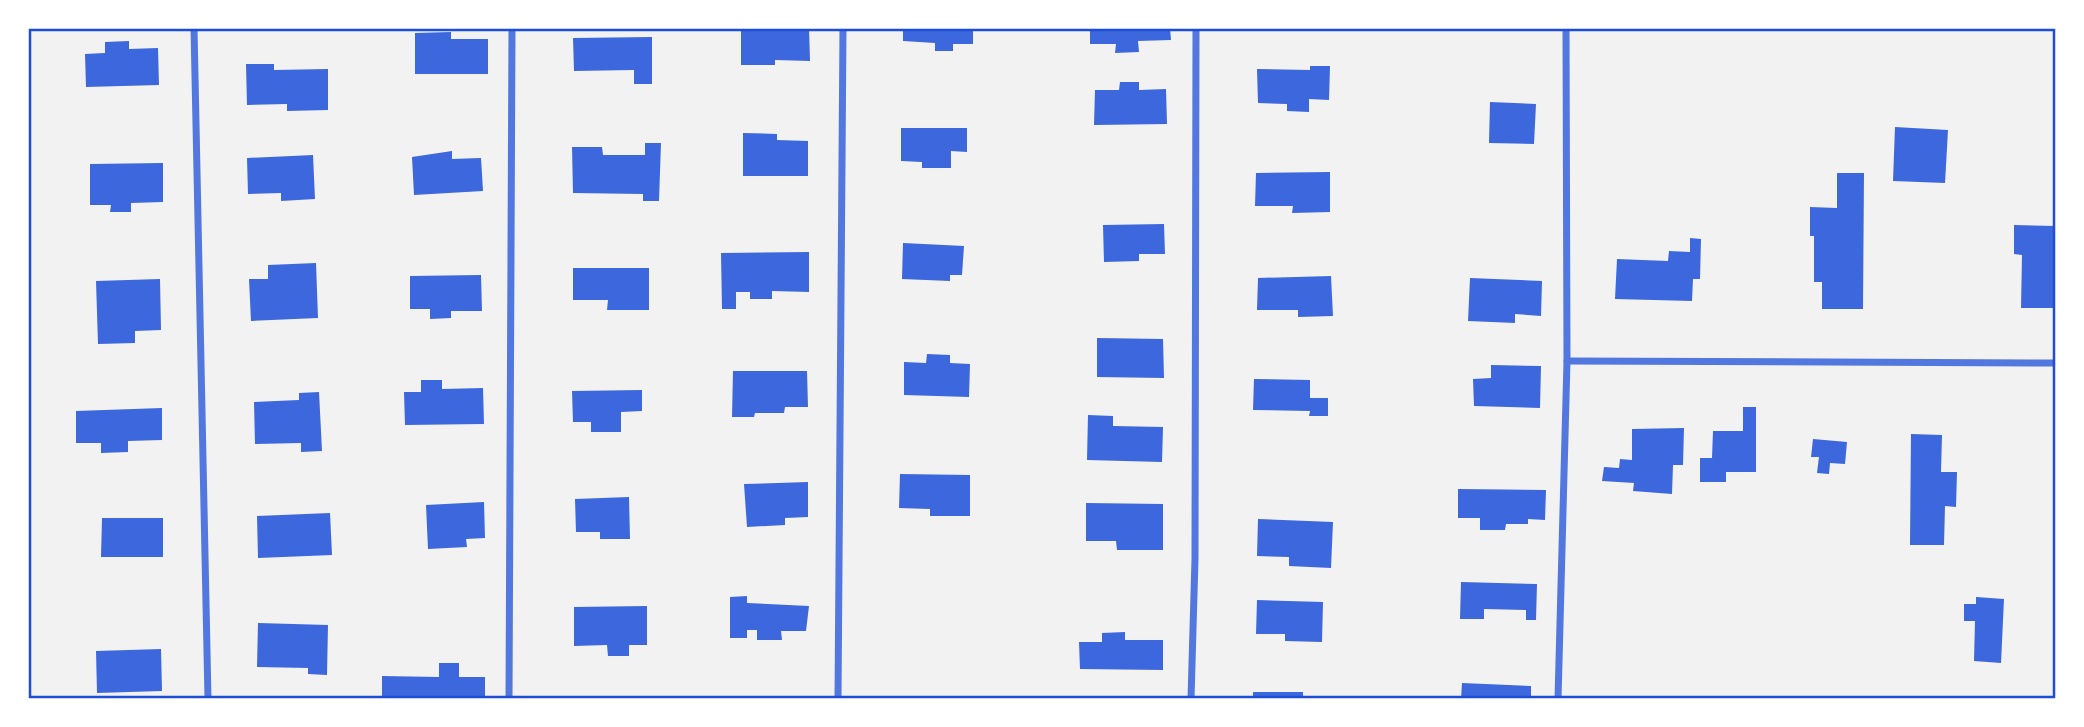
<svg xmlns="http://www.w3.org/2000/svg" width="2084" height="727" viewBox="0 0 2084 727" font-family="'Exo 2',sans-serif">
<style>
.building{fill:#3d67dc}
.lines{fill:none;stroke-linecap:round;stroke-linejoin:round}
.minor{stroke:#5277de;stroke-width:7}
.neatline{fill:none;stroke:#1d4ed8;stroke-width:2.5}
</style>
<rect width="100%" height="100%" fill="#f2f2f2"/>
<g class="building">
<path d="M741 28H809L810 61 775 60V65H741Z"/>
<path d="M903 28H973V44H953V51H935V43L903 41Z"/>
<path d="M1090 28H1170L1171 40 1138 41 1139 52 1115 53 1116 44H1090Z"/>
<path d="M451 32V39H488V74H415V33Z"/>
<path d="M652 37V84H634V70L574 71 573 38Z"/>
<path d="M129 41V49L158 48 159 85 86 87 85 54 105 53V42Z"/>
<path d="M246 64H274V70L328 69V110L287 111V104L247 105Z"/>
<path d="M1310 66H1330L1329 100 1309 99V112L1287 111V104L1258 103 1257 69 1310 70Z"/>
<path d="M1120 82H1139V90L1166 89 1167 124 1094 125 1095 90H1119Z"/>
<path d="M1490 102 1536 104 1534 144 1489 143Z"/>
<path d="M1895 127 1948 130 1945 183 1893 181Z"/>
<path d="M901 128H967V152L951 151V168H922V162L901 161Z"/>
<path d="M743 133 777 134V140L808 141V176H743Z"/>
<path d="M645 143H661L659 201H643V194L573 193 572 147H602L603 155H645Z"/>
<path d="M452 151V159L481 158 483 191 414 195 412 157Z"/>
<path d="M313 155 315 199 281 201V193L248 194 247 158Z"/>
<path d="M163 163V202L131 203V212H110L111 205H90V164Z"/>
<path d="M1330 172V212L1292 213 1293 206H1255L1256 173Z"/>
<path d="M1837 173H1864L1863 309H1822V282H1814V236H1810V207L1837 208Z"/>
<path d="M1164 224 1165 254H1139V261L1104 262 1103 225Z"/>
<path d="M2014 225 2056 226 2055 308H2021L2022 255 2014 254Z"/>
<path d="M1690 238 1701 239 1700 279H1693L1692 301 1615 299 1617 259 1668 261 1669 251 1690 252Z"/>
<path d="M903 243 964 246 962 275H950V281L902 279Z"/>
<path d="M809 252V292L772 291V299H750V292H736V309H722L721 253Z"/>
<path d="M316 263 318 318 251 321 249 279H268V265Z"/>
<path d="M573 268H649V310H607L608 300H573Z"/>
<path d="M481 275 482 311H451V318L430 319V309H410V276Z"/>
<path d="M1331 276 1333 316 1298 317V310H1257L1258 278Z"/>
<path d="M1470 278 1542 281 1541 316 1515 314V323L1468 321Z"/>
<path d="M160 279 161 330 135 331V343L98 344 96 281Z"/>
<path d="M1097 338 1163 339 1164 378 1097 377Z"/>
<path d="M927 354 950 355V363L970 364 969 397 904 395V362L926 363Z"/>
<path d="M1491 365 1541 366 1540 408 1474 406 1473 379 1491 378Z"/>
<path d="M733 371H807L808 407H785L784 413H755L754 417H732Z"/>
<path d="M1254 379 1310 380V398H1328V416H1309L1310 411 1253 410Z"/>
<path d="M421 380H442V389L483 388 484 424 405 425 404 392H421Z"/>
<path d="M642 390V411L621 412V432H591V422H573L572 391Z"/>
<path d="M319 392 322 451 301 452V443L255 444 254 402 299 400V393Z"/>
<path d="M1743 407H1756V472H1726V482H1700V458H1712L1713 431H1743Z"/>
<path d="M162 408V440L128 441V452L101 453V443H76V411Z"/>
<path d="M1088 415 1113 416V426L1163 427 1162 462 1087 460Z"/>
<path d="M1684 428 1683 465H1673L1672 494 1633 491 1634 483 1602 481 1604 467 1619 468 1620 459 1632 460V429Z"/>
<path d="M1911 434 1942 435 1941 472H1957L1956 507 1945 506 1944 545H1910Z"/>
<path d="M1813 439 1847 442 1845 464 1830 463 1829 474 1817 473 1819 457H1811Z"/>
<path d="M900 474 970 475V516H930V509L899 508Z"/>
<path d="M808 482V517L785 518V525L747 527 744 484Z"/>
<path d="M1458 489 1546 490 1545 520 1528 519V524H1506L1505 530H1480V518H1458Z"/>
<path d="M629 497 630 539H600V532H576L575 499Z"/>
<path d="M484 502 485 538 466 539 467 547 428 549 426 505Z"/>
<path d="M1086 503 1163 504V550H1117L1116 541H1086Z"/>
<path d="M330 513 332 555 258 558 257 516Z"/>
<path d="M102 518H163V557H101Z"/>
<path d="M1258 519 1333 522 1331 568 1289 566V557L1257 556Z"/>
<path d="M1461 582 1537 584 1536 620H1526V610L1484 609V619H1460Z"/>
<path d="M747 596V603L809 606 806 631H781L782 640H757V630H747V638H730V597Z"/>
<path d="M1976 597 2004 599 2001 663 1974 661 1975 621H1964V604H1976Z"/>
<path d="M1257 600 1323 602 1322 642 1285 641V634H1256Z"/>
<path d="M647 606V645H629V656H608L607 645 574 646V607Z"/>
<path d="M258 623 328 625 327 675 308 674V668L257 667Z"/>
<path d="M1125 632V640H1163V670L1080 669 1079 642H1102V633Z"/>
<path d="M161 649 162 691 97 693 96 651Z"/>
<path d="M439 663H459V677H485V699H382V676L439 677Z"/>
<path d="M1462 683 1531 686V699H1461Z"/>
<rect x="1253" y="692" width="50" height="7"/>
</g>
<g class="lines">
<g class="minor">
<path d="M194 28 208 699"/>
<path d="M1567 361 2056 363"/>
<path d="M509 699 512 28"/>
<path d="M838 699 843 28"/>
<path d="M1191 699 1195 559 1196 28"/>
<path d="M1558 699 1567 361 1566 28"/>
</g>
</g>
<rect width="2084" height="727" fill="none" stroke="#ffffff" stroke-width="60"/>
<rect x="30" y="30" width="2024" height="667" class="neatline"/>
</svg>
